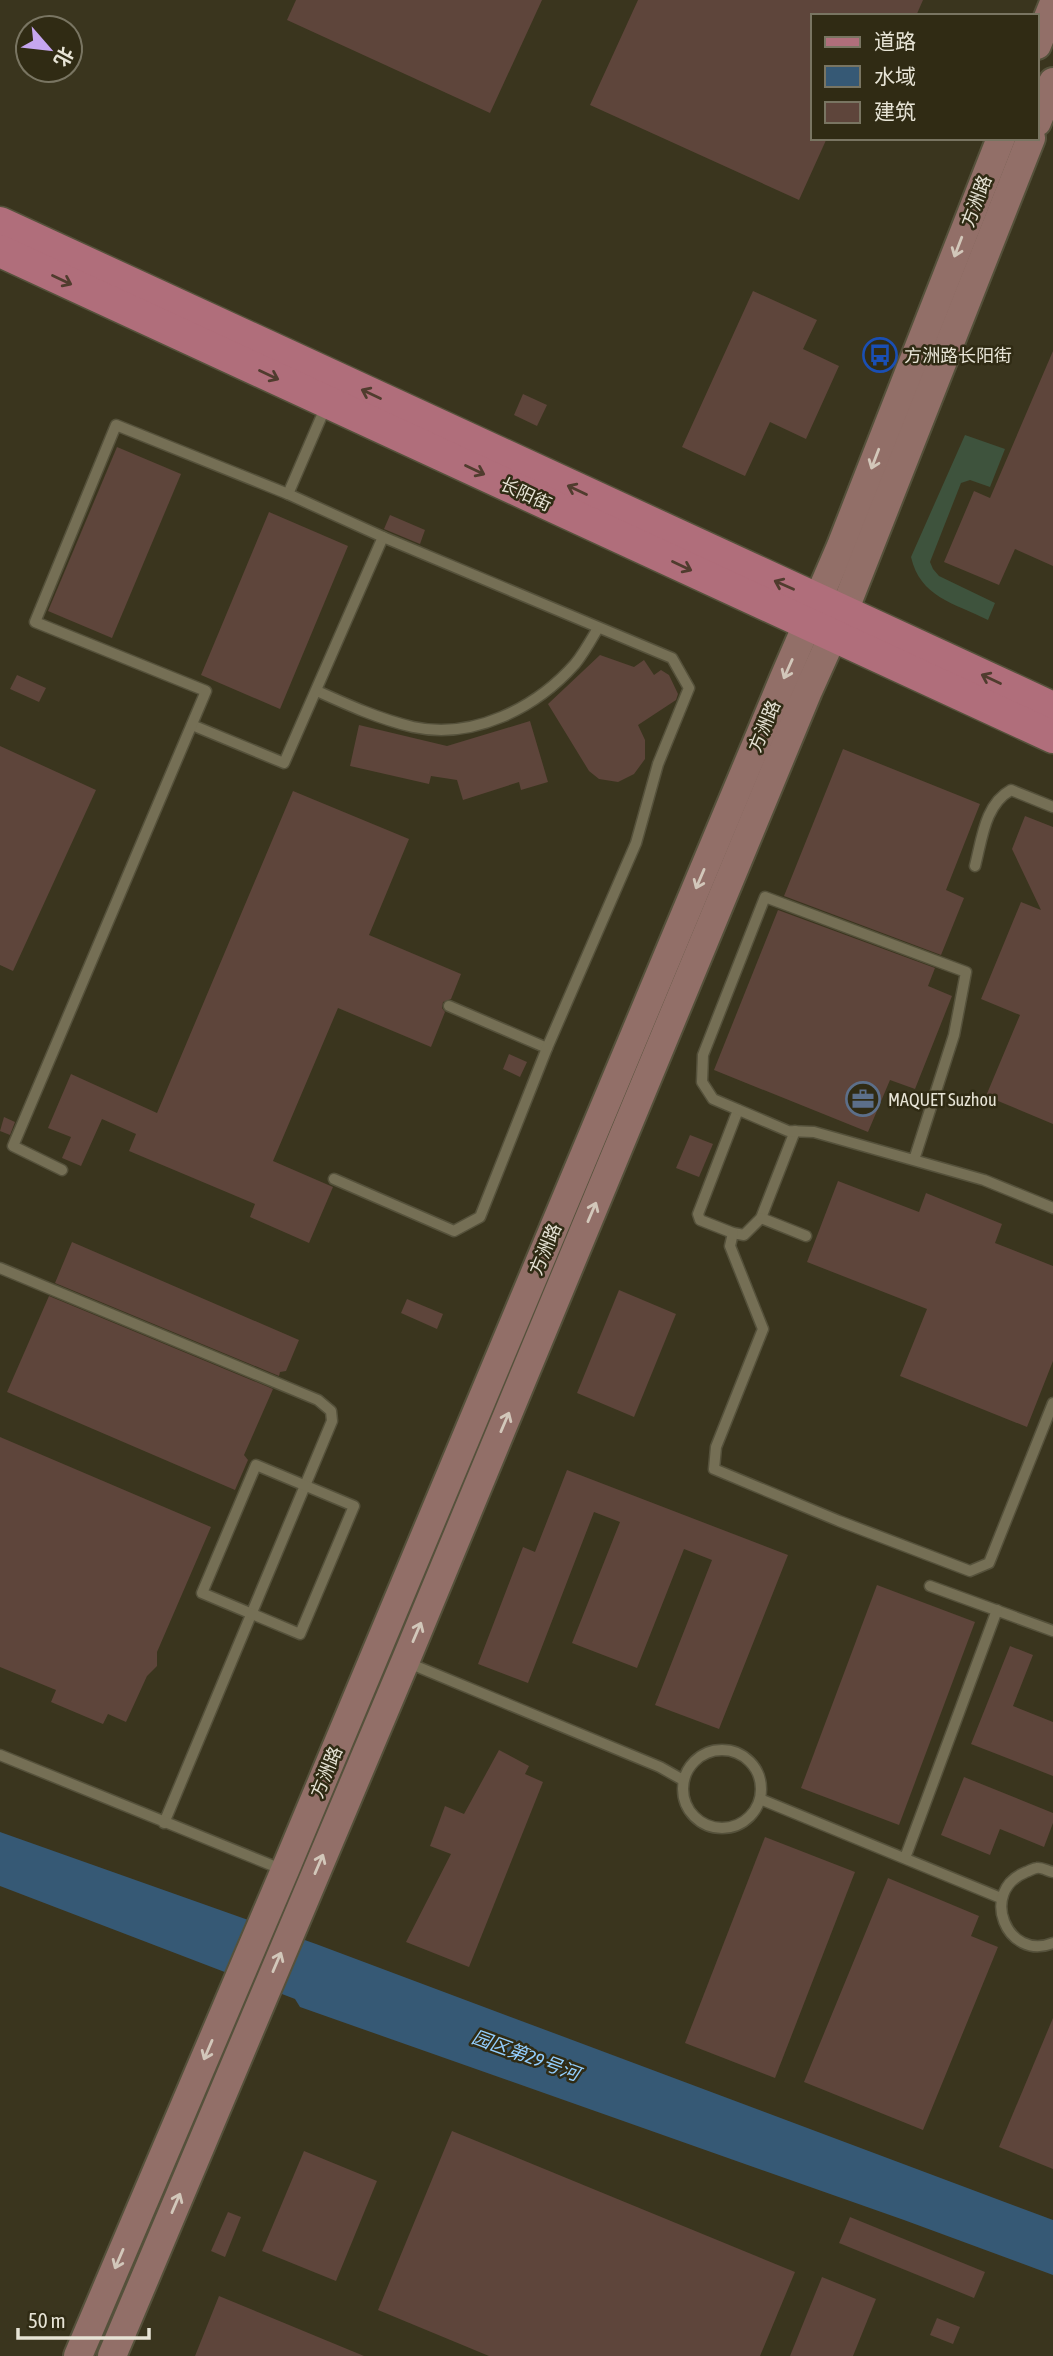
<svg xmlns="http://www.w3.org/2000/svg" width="1053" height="2356" viewBox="0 0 1053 2356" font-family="'Asap Condensed','Noto Sans SC',sans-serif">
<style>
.green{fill:#3e533d}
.water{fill:#365975}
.building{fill:#5e453b}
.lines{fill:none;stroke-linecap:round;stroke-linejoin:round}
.service-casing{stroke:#55513b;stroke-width:13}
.secondary-casing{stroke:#55513b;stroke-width:32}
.primary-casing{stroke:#55513b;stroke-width:35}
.service{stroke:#756f55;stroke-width:10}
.secondary{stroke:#926f68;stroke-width:28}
.primary{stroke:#b06e7b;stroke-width:32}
.oneway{stroke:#d2c7ba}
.oneway2{stroke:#503c2e}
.labels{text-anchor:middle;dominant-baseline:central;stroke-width:5;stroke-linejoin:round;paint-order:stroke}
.street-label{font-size:18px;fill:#e7e4d6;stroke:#302b14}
.poi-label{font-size:18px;fill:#e7e4d6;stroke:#302b14;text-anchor:start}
.water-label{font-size:19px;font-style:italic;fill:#93cefe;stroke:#302b14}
</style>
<rect width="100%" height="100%" fill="#3a351e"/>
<path class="green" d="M965 435 1005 449 990 487 970 480 961 483 930 562 933 569 939 576 995 603 988 620C954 603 920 597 911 557Z"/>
<path class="water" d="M0 1832 316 1944 1053 2220V2275L904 2220 300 2007 295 1999 0 1886Z"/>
<g class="building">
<path d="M296 0H542L490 113 287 20Z"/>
<path d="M638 0H923L916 16H813V138H827L799 200 590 105Z"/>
<path d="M753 291 817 320 803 349 839 366 806 439 770 422 745 476 682 447Z"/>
<path d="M1053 351V566L1015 549 999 585 944 562 974 491 990 498Z"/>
<path d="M523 394 547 405 537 426 514 415Z"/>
<path d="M117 447 181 474 112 638 48 611Z"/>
<path d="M269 512 348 546 280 709 201 675Z"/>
<path d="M390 515 425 530 420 544 384 529Z"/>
<path d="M600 655 634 667 644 660 654 675 661 670 669 675 678 694 676 700 638 725 645 740V759L634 774 618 782 599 779 589 771 548 704Z"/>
<path d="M17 675 46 688 39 702 10 689Z"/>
<path d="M530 721 548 782 521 790 519 782 463 800 457 780 431 776 429 784 350 766 359 725 447 746Z"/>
<path d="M0 746 96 790 13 971 0 965Z"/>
<path d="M843 749 980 804 946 890 964 898 941 955 784 896Z"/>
<path d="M293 791 409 839 369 935 461 974 451 999 443 1002 442 1008 445 1012 431 1047 338 1008 273 1161 333 1187 309 1243 250 1217 255 1204 129 1151 136 1134 102 1119 81 1166 62 1158 71 1137 48 1128 71 1074 157 1113Z"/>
<path d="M1025 816 1053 827V1124L986 1096 1020 1015 981 999 1021 902 1041 910 1012 849Z"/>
<path d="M778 910 935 968 928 986 952 996 915 1089 890 1080 868 1132 714 1070Z"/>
<path d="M509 1054 527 1062 520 1077 503 1069Z"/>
<path d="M4 1117 15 1122 10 1135 0 1131Z"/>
<path d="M690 1135 713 1144 699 1177 676 1168Z"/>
<path d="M838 1181 919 1212 926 1193 1002 1224 995 1243 1053 1266V1361L1027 1427 900 1376 927 1309 807 1262Z"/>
<path d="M72 1242 299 1340 286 1371 280 1372 279 1376 55 1283Z"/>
<path d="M619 1290 676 1314 634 1417 577 1393Z"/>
<path d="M49 1296 273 1389 244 1455 248 1460 235 1490 7 1392Z"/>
<path d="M407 1299 443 1314 437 1329 401 1313Z"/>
<path d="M0 1437 211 1527 157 1652V1666L147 1676 126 1722 108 1714 103 1724 51 1702 56 1690 0 1667Z"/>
<path d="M567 1470 788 1555 719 1729 655 1705 712 1560 684 1549 637 1668 572 1643 620 1522 594 1512 528 1683 478 1664 523 1547 535 1552Z"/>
<path d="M877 1585 975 1622 899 1825 801 1788Z"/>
<path d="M1010 1646 1033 1655 1013 1706 1053 1722V1776L971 1744Z"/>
<path d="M499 1750 529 1766 525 1774 543 1782 469 1967 406 1942 451 1854 430 1846 445 1806 464 1814Z"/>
<path d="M964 1777 1053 1813V1823L1044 1847 1000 1829 990 1855 941 1835Z"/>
<path d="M765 1837 855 1872 775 2078 685 2043Z"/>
<path d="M888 1878 979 1916 971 1936 998 1947 923 2130 804 2082Z"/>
<path d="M1053 2018V2169L999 2147Z"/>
<path d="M452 2131 795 2272 760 2356H489L378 2310Z"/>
<path d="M304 2151 377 2181 336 2281 262 2251Z"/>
<path d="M228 2212 241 2217 225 2257 211 2251Z"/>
<path d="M850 2217 985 2272 974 2298 839 2243Z"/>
<path d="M822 2277 876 2299 853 2356H790Z"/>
<path d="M219 2296 364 2356H195Z"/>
<path d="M937 2318 960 2327 953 2344 930 2335Z"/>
</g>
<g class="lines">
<g class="service-casing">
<g id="service">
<path d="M288 494 326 406"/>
<path d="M317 691C348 705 379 719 413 727 473 740 536 708 575 664 584 653 591 640 598 628"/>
<path d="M192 725 284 763 383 537"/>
<path d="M975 866C982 839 985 804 1011 790L1053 807"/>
<path d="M449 1006 547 1048"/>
<path d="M738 1110 698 1214 700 1220 733 1233 744 1235 761 1218 795 1131"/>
<path d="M914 1160 954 1035 966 972 765 897 703 1055 702 1082 713 1099 788 1131 814 1132 984 1180 1053 1208"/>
<path d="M62 1170 13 1146 206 691 35 622 116 425 288 494 383 537 672 658 689 688 658 764 636 843 547 1048 480 1217 454 1231 334 1179"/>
<path d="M761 1218 806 1236"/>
<path d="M733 1233 730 1246 763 1329 716 1447 714 1469 839 1521 970 1571 989 1563 1053 1403"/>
<path d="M0 1268 318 1400 331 1411 332 1421 164 1823"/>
<path d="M256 1465 354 1506 300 1634 202 1593Z"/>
<path d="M930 1586 1053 1631"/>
<path d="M406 1662 660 1767 683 1780"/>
<circle cx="722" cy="1789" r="39"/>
<path d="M0 1755 281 1869"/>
<path d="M760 1799 1001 1898"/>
<path d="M905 1858 997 1610"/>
<path d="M1053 1872C1048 1871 1041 1867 1037 1868 1033 1868 1030 1871 1026 1872 978 1891 1007 1962 1053 1943"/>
</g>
</g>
<g class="secondary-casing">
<g id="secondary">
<path d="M1037 45 1053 5"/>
<path d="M1037 122 1053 82"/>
<path d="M78 2356 285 1870 784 678 841 546 1001 138"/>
<path d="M112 2356 405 1662 808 691 844 611 1031 138"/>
</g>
</g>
<g class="primary-casing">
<g id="primary">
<path d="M0 223 1053 708"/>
<path d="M0 251 1053 737"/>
</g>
</g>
<use href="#service" class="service"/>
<use href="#secondary" class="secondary"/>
<use href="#primary" class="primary"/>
</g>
<defs><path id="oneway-shaft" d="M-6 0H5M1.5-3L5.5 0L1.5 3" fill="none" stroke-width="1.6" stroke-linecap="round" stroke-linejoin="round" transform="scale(1.75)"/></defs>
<g class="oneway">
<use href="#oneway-shaft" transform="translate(958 247) rotate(111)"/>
<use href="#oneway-shaft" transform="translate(875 459) rotate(111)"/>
<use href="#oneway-shaft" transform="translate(788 669) rotate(114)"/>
<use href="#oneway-shaft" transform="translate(700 879) rotate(113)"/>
<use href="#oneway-shaft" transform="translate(592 1212) rotate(-67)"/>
<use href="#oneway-shaft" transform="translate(505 1422) rotate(-67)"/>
<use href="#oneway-shaft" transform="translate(417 1632) rotate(-67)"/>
<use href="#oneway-shaft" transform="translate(319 1864) rotate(-67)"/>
<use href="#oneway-shaft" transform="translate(277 1962) rotate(-67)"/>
<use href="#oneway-shaft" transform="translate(208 2050) rotate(113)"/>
<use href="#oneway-shaft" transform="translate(176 2203) rotate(-67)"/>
<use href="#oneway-shaft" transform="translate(119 2259) rotate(113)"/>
</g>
<g class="oneway2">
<use href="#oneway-shaft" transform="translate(62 280) rotate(25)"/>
<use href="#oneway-shaft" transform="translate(269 375) rotate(25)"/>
<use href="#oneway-shaft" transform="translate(371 394) rotate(-155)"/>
<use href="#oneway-shaft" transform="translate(475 470) rotate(25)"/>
<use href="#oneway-shaft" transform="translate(577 490) rotate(-155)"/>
<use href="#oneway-shaft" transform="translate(682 566) rotate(25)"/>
<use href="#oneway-shaft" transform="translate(784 585) rotate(-156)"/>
<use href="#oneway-shaft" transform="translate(991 679) rotate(-155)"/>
</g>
<defs>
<g id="bus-ring" transform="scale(1.75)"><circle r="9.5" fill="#302b14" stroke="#1a4fb4" stroke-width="1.5"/><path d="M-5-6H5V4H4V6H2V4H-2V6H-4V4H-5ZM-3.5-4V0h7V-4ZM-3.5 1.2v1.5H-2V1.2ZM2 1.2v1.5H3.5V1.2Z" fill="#1a4fb4"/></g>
<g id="office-ring" transform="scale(1.75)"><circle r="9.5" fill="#302b14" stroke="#5c6f8a" stroke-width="1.5"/><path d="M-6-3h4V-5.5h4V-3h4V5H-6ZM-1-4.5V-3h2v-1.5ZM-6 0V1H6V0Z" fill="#5c6f8a"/></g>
</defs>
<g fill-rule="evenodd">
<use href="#bus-ring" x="880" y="355"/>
<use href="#office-ring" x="863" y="1099"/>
</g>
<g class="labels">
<g class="street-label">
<text transform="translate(976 201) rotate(-69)">方洲路</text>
<text transform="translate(526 494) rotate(25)">长阳街</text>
<text transform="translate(764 726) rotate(-67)">方洲路</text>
<text transform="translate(545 1249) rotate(-67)">方洲路</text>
<text transform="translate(326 1772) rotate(-67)">方洲路</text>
</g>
<g class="poi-label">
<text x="904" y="355">方洲路长阳街</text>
<text x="888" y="1099">MAQUET Suzhou</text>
</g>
<g class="water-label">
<text transform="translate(526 2055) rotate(20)">园区第29号河</text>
</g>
</g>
<rect x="811" y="14" width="228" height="126" fill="#302b14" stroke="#797562" stroke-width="2"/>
<rect x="825" y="37" width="35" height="10" fill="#b06e7b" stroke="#797562" stroke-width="2"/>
<text x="874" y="49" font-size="21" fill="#e7e4d6">道路</text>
<rect x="825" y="66" width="35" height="21" fill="#365975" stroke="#797562" stroke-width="2"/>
<text x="874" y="84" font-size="21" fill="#e7e4d6">水域</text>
<rect x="825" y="102" width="35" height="21" fill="#5e453b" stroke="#797562" stroke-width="2"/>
<text x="874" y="119" font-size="21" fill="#e7e4d6">建筑</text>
<g transform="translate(49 49) rotate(118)"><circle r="33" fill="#302b14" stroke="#797562" stroke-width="2"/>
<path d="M0-5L12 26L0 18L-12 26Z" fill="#c6a6f0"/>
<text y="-10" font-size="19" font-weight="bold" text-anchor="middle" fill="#e7e4d6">北</text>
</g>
<path d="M18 2328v10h131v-10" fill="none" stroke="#e7e4d6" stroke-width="3.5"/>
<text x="28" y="2328" font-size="21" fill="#e7e4d6" stroke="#302b14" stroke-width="5" paint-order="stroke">50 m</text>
</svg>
